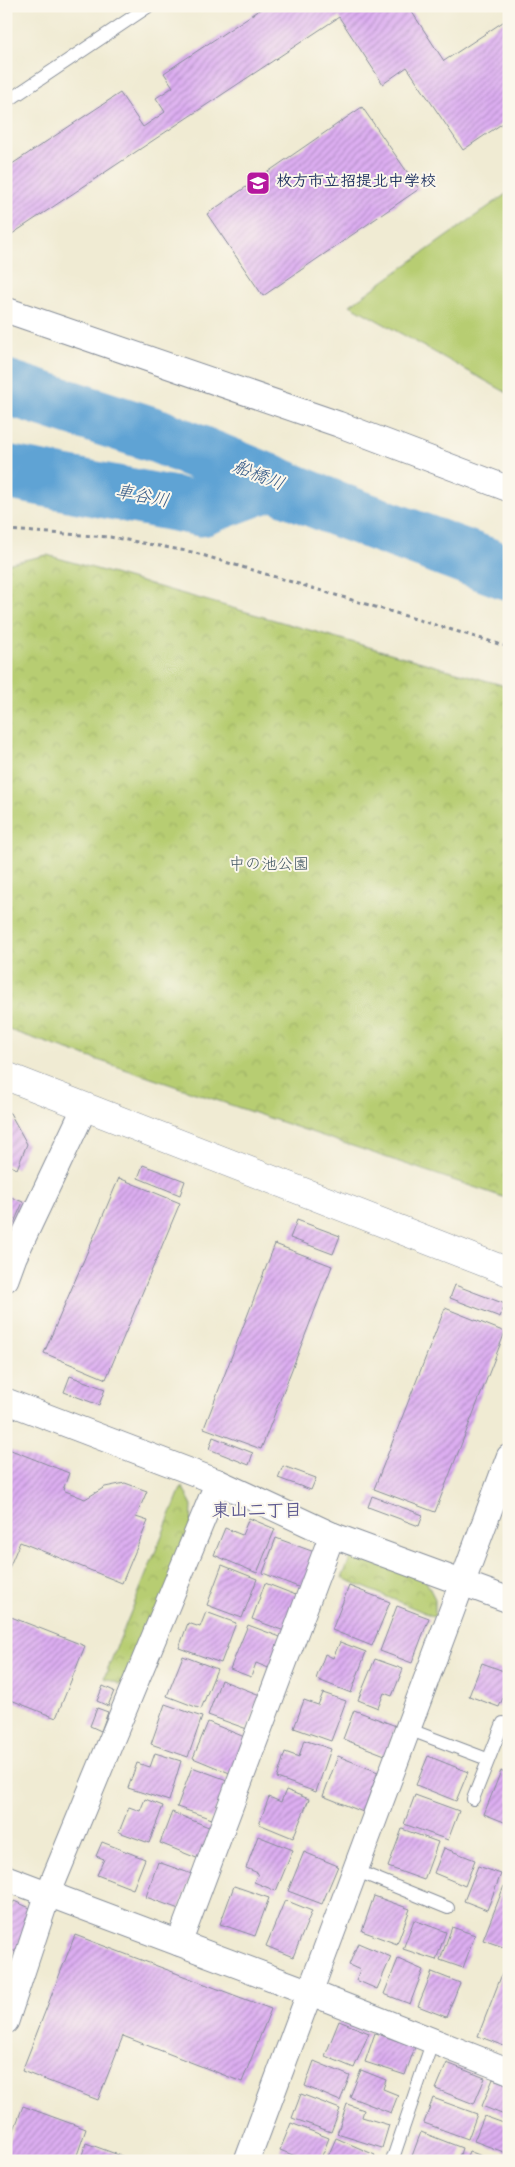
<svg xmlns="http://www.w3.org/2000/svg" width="515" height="2167" viewBox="0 0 515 2167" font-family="'Gochi Hand','Klee One',sans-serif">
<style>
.park{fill:url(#park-crowns);stroke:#697e68}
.pitch{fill:#b7cd72;stroke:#697e68}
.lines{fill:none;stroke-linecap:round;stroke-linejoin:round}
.river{stroke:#5ea3d4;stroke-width:55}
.building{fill:url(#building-hatch)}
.service-casing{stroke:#868d98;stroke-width:14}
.minor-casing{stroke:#868d98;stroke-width:27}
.tertiary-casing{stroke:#868d98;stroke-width:29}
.path{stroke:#868d98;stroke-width:3;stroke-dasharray:4 4;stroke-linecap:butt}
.service{stroke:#fff;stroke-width:12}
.minor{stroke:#fff;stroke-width:25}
.tertiary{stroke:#fff;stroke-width:28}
.labels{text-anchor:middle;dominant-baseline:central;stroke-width:4;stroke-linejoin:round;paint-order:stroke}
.poi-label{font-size:16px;font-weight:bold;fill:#1b2f5e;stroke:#fbf7ec;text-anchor:start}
.park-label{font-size:16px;fill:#425663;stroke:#fbf7ec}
.water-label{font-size:18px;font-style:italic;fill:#325887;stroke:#fbf7ec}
.neighbourhood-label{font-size:18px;font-weight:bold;fill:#5f5b91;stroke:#fbf7ec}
</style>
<defs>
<pattern id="park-crowns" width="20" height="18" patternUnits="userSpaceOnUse" patternTransform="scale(1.25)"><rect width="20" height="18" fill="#b7cd72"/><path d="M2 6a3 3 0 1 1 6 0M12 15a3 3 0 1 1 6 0" fill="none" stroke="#9db065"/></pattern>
<pattern id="building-hatch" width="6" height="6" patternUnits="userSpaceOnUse" patternTransform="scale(1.25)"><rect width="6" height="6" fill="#ddaef1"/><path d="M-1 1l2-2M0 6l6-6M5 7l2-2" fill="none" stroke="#b28ec6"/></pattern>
</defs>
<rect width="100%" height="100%" fill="#fbf7ec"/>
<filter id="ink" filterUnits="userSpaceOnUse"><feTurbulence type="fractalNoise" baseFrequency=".02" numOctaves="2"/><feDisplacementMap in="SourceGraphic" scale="10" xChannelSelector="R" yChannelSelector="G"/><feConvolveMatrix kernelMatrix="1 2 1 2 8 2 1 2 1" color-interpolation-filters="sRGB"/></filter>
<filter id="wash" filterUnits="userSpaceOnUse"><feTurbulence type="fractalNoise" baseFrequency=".0096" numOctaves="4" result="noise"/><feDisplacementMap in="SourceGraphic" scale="20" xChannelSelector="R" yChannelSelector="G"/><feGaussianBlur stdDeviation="1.12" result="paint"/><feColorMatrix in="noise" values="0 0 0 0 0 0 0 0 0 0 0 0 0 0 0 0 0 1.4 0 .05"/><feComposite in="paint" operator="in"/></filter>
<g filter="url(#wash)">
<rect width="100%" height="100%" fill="#f0ebd3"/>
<g class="park">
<path d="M47 555 509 687V1199L6 1029V564Z"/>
<path d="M182 1486 192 1505 191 1530 127 1687 104 1678Z"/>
<path d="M354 1549 424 1577 435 1599V1617L342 1578Z"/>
</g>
<path class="pitch" d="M509 192V394L350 305Z"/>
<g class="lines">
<g class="river">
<path d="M6 387 158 436 339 510 509 573"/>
<path d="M6 472 201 509 273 482"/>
</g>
</g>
<g id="blocks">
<g class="building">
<path d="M265 6H408L444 61 509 18V119L463 150 407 67 383 84 339 17 6 238V168L120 93 143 127 165 112 156 98 173 87 164 73Z"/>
<path d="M362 107 419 189 263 296 207 214Z"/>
<path d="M6 1112 10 1113 27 1144 17 1169 6 1164Z"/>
<path d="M143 1165 185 1181 180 1195 138 1178Z"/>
<path d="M119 1178 180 1203 106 1379 44 1353Z"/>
<path d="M6 1195 23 1202 10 1232 6 1230Z"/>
<path d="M297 1220 340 1236 333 1254 290 1238Z"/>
<path d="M275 1244 332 1266 261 1449 204 1428Z"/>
<path d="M455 1285 505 1304 500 1317 450 1298Z"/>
<path d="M445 1308 505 1332 435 1512 374 1489Z"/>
<path d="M70 1376 105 1389 99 1405 64 1392Z"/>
<path d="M213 1437 253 1453 249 1465 209 1449Z"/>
<path d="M6 1448 69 1473 63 1490 85 1499 105 1487 125 1483 147 1491 136 1517 148 1521 122 1583 20 1542 6 1575Z"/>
<path d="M283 1466 316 1478 311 1490 278 1478Z"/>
<path d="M372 1496 423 1515 419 1526 368 1507Z"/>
<path d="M249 1518 275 1529 257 1573 214 1555 225 1528 242 1535Z"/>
<path d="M276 1538 317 1553 303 1589 263 1573Z"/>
<path d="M222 1565 257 1579 242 1618 207 1605Z"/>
<path d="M265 1583 301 1597 287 1632 252 1619Z"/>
<path d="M349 1586 390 1602 372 1646 332 1630Z"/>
<path d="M397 1606 429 1618 412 1663 380 1651Z"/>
<path d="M206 1612 236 1623 221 1663 179 1648 188 1623 200 1627Z"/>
<path d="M6 1615 85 1646 56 1718 6 1698Z"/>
<path d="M248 1625 283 1638 271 1669 256 1663 251 1677 230 1669Z"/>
<path d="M340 1642 366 1652 351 1693 316 1679 325 1654 333 1658Z"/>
<path d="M183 1656 217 1669 201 1709 167 1696Z"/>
<path d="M375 1659 403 1669 392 1696 384 1693 378 1708 358 1700Z"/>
<path d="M482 1663 509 1673V1684L499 1707 469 1696Z"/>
<path d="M221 1680 260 1695 247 1729 208 1715Z"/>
<path d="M103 1686 114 1691 108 1706 97 1701Z"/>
<path d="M323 1693 346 1701 331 1741 294 1728 304 1700 318 1705Z"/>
<path d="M165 1704 202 1717 188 1757 151 1744Z"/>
<path d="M97 1708 108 1712 101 1731 90 1726Z"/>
<path d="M354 1710 396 1726 385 1755 343 1739Z"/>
<path d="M208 1722 247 1738 232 1774 193 1758Z"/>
<path d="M304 1740 331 1749 316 1792 277 1778 285 1752 299 1757Z"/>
<path d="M155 1753 181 1761 169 1801 128 1788 137 1763 150 1767Z"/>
<path d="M338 1756 378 1772 363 1812 323 1796Z"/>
<path d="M428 1756 468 1772 456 1801 416 1785Z"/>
<path d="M192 1767 227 1780 212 1819 177 1807Z"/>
<path d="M501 1771 509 1774V1824L484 1814Z"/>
<path d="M286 1790 309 1799 293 1838 259 1824 269 1797 281 1802Z"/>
<path d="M415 1795 459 1811 448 1840 404 1824Z"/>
<path d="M145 1799 163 1806 149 1843 119 1832 129 1807 140 1811Z"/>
<path d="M172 1812 211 1828 199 1859 160 1843Z"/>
<path d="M402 1829 438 1842 424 1880 388 1867Z"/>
<path d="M258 1836 293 1850 276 1891 254 1882 258 1873 246 1868Z"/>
<path d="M102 1842 145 1859 133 1889 97 1875 104 1859 96 1856Z"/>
<path d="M444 1848 475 1860 465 1886 434 1873Z"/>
<path d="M304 1852 338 1866 322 1904 288 1891Z"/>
<path d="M158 1862 192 1874 179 1909 146 1897Z"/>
<path d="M478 1866 501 1874 487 1910 464 1901Z"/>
<path d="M234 1886 269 1898 255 1936 220 1924Z"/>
<path d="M504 1886 509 1888V1949L483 1940Z"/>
<path d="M374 1896 410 1909 397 1944 362 1931Z"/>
<path d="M285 1900 312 1911 293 1957 266 1946Z"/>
<path d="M14 1901 37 1911 18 1953 6 1947V1919Z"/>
<path d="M414 1920 446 1932 436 1960 403 1949Z"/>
<path d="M452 1927 475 1935 463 1968 440 1960Z"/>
<path d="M75 1935 271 2009 242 2082 123 2036 98 2100 22 2071Z"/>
<path d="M358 1943 391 1957 377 1989 356 1980 360 1970 349 1965Z"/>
<path d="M6 1956 18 1961 6 1988Z"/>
<path d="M509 1956V2048L478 2036Z"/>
<path d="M398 1959 423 1970 410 2004 384 1994Z"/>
<path d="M432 1972 460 1983 446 2017 418 2006Z"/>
<path d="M339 2021 369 2033 354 2068 325 2056Z"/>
<path d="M375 2033 415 2047 405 2075 365 2062Z"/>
<path d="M314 2061 350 2076 340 2101 305 2086Z"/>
<path d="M447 2063 485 2078 474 2104 436 2089Z"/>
<path d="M361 2070 386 2080 383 2089 398 2095 391 2113 350 2097Z"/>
<path d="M493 2079 509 2085V2117L482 2106Z"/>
<path d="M301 2094 340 2109 331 2132 292 2118Z"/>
<path d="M433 2098 477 2114 468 2139 424 2123Z"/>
<path d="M347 2104 364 2110 362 2117 389 2125 382 2148 337 2134Z"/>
<path d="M23 2106 86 2129 75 2161H6V2151Z"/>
<path d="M484 2116 509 2125V2154L474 2141Z"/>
<path d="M291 2123 329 2138 320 2161H308L280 2150Z"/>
<path d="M421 2132 462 2148 458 2161H425L412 2156Z"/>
<path d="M336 2138 375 2155 372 2161H326Z"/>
<path d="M86 2143 135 2161H80Z"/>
<path d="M469 2151 494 2161H465Z"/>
</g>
</g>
</g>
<g filter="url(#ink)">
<use href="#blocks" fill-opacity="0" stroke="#868d98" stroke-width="1"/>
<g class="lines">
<g class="service-casing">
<g id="service">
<path d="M6 102 149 6"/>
<path d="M408 1729 487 1759"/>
<path d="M473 1799 503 1723"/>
<path d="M355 1870 448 1908"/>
<path d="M392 2161 433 2040"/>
</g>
</g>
<g class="minor-casing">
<g id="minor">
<path d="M6 310 338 424 509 489"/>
<path d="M6 1279 14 1257 85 1107"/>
<path d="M6 1401 218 1482 332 1535 509 1600"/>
<path d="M6 1878 309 1992 509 2071"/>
<path d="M179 1943 332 1535"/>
<path d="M6 2021 48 1894 218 1482"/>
<path d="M247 2161 509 1457"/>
</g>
</g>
<g class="tertiary-casing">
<path id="tertiary" d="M6 1076 509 1272"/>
</g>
<path class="path" d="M6 530 110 537 192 552 509 647"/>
<use href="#service" class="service"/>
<use href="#minor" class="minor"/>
<use href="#tertiary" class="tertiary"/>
</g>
</g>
<defs>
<g id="school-square" transform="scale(1.25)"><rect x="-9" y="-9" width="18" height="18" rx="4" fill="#b5179e" stroke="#fbf7ec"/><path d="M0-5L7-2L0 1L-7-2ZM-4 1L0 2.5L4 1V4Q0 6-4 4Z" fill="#fff"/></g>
</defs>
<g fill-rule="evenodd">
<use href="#school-square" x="258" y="183"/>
</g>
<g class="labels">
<g class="poi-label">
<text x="276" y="183">枚方市立招提北中学校</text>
</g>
<g class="park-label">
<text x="269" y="866">中の池公園</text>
</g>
<g class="water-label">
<text transform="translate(258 477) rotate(22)">船橋川</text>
<text transform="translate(142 498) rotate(11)">車谷川</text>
</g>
<g class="neighbourhood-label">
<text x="257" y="1512">東山二丁目</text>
</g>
</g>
<rect width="515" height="2167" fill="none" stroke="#fbf7ec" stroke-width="25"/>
</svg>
